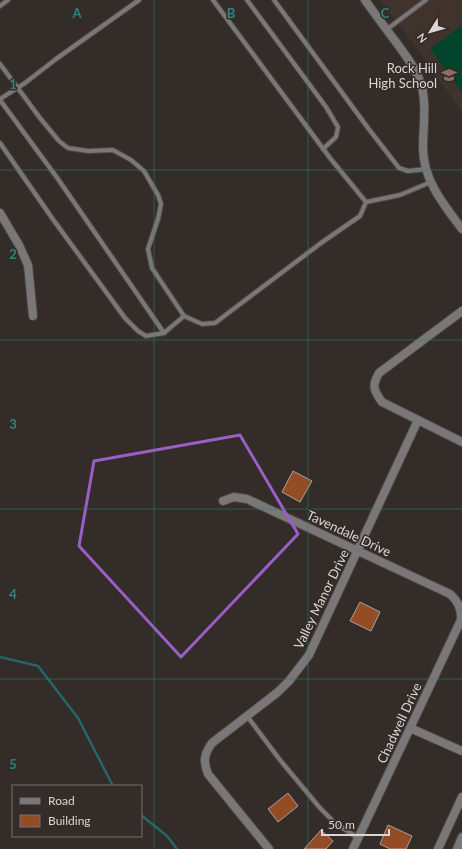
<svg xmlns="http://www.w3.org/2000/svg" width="462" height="849" viewBox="0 0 462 849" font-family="Lato,sans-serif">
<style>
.built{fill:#40332c}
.green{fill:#00452b}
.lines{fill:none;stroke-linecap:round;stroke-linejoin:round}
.stream{stroke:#256768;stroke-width:2.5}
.building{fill:#934c23;stroke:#aaa29d}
.service-casing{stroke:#4e4744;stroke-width:6}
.minor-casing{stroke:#4e4744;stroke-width:10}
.tertiary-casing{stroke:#4e4744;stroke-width:10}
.service{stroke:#7a7779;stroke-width:4}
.minor{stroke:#7a7779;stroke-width:8}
.tertiary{stroke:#7a7779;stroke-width:8}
.marked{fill:none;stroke:#985fc5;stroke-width:3;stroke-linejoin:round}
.grid{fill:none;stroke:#2e847d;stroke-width:1;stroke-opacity:0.55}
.labels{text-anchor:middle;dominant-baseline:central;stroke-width:3;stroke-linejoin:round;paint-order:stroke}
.poi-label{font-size:13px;fill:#dbd6d4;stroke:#332c28;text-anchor:end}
.street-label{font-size:13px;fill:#dbd6d4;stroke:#332c28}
.grid-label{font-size:13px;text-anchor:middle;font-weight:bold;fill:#2e847d;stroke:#332c28;stroke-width:3;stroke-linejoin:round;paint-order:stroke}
</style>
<rect width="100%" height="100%" fill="#332c28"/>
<path class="built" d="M380 0H462V112L409 38Z"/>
<path class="green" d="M462 25V92L430 49Z"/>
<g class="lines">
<g class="stream">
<path d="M0 657 38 666 78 718 113 786"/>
<path d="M141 815 167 836 177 849"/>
</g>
</g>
<g class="building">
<path d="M293 471 312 481 300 502 282 492Z"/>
<path d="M360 602 380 612 371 631 350 621Z"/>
<path d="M288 793 298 806 278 822 268 809Z"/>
<path d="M388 825 412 836 406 849H390L380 844Z"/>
<path d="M321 830 333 841 326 849H304Z"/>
</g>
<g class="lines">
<g class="service-casing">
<g id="service">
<path d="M247 0 326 107 338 127 336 137 323 149"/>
<path d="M274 0 368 128 399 168 408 171 426 169"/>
<path d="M0 6 8 0"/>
<path d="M386 30 426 0"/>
<path d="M0 64 40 118 59 141 68 148 88 151 113 150 131 160 144 171 158 195 161 204 158 219 148 249 152 268 184 316 164 333 146 336 138 331 125 318 52 218 0 143"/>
<path d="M0 99 25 83 56 59 139 0"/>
<path d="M0 100 58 179 164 333"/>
<path d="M366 202 400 195 431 182"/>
<path d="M184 316 202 324 215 323 321 243 360 216 366 202 330 158 213 0"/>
<path d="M247 716 280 760 320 808 335 823 358 838"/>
</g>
</g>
<g class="minor-casing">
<g id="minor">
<path d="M365 0C375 14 385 28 396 42 405 55 416 68 421 84 427 104 423 127 423 148 423 180 444 205 462 229"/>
<path d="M462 311 379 373C372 385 373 390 382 402L462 442"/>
<path d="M223 501 234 497 247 499 450 594C458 601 462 609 461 620L353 849"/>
<path d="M410 728 462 751"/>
<path d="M269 849 208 774C203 761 204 754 212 743L278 692 289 681 309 655 418 420"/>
</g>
</g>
<g class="tertiary-casing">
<g id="tertiary">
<path d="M0 213 19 245 28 265 33 316"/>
<path d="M438 849 462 797"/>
<path d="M457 849 462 837"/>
</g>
</g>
<use href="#service" class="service"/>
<use href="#minor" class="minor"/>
<use href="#tertiary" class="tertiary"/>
</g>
<path class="marked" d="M240 435 298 534 181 657 79 546 94 461Z"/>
<path class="grid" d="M154 0V849M308 0V849M0 170H462M0 340H462M0 509H462M0 679H462"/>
<defs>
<g id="school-bare" transform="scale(1.2)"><path d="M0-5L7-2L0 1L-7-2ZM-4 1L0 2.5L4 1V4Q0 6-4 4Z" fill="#8d6e63" stroke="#332c28" stroke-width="2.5" paint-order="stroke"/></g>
</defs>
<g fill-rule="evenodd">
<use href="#school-bare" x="449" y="75"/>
</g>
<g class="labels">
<g class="poi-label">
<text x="437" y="68">Rock Hill<tspan x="437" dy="15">High School</tspan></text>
</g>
<g class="street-label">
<text transform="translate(349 533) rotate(25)">Tavendale Drive</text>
<text transform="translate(321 599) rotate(-64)">Valley Manor Drive</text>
<text transform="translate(399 723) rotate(-65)">Chadwell Drive</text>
</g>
</g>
<g class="grid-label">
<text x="77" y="18">A</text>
<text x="231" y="18">B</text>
<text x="385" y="18">C</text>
<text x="13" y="89">1</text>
<text x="13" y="259">2</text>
<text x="13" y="429">3</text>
<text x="13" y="599">4</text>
<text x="13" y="769">5</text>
</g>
<rect x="12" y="785" width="130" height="52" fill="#332c28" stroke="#76706d"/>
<rect x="20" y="798" width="20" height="6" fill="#7a7779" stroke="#76706d"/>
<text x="48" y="805" font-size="12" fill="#dbd6d4">Road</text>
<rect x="20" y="815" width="20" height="12" fill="#934c23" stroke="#76706d"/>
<text x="48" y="825" font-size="12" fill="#dbd6d4">Building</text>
<g transform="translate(430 32) rotate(233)" stroke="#332c28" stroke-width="3" paint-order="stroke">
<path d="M0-3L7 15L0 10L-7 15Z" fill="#dbd6d4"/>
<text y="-6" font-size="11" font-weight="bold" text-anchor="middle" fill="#dbd6d4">N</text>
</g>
<path d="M322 829v6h67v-6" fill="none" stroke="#dbd6d4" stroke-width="2"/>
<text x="328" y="829" font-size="12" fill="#dbd6d4" stroke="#332c28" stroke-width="3" paint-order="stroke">50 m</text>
</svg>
